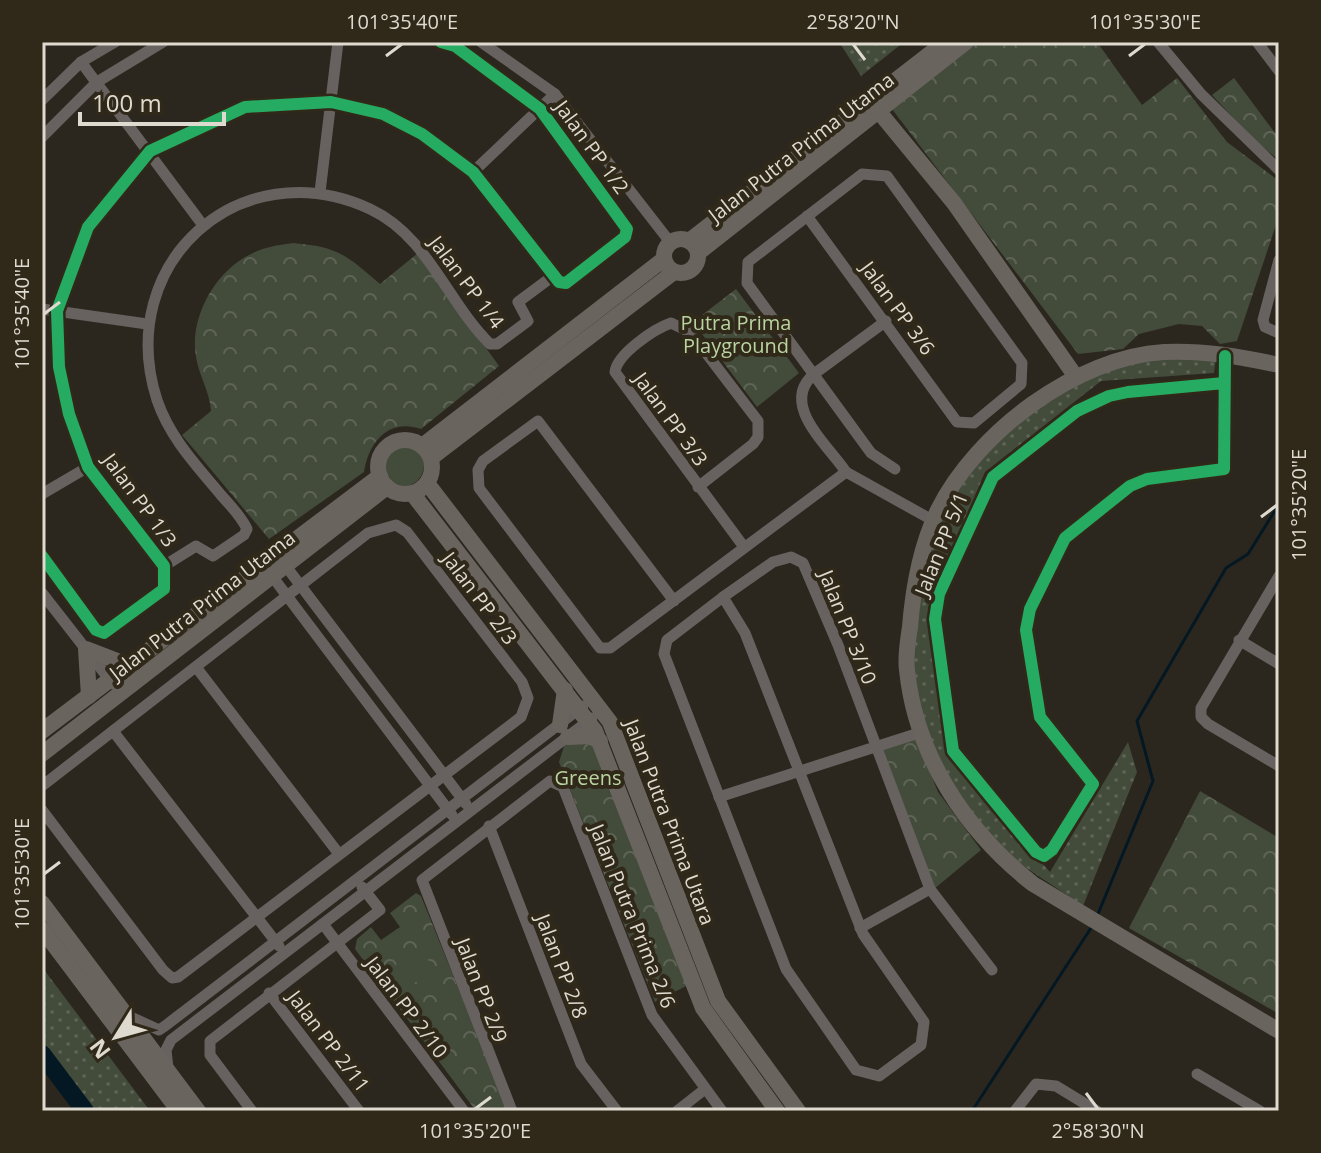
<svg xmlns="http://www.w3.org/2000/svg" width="1321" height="1153" viewBox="0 0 1321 1153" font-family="'Open Sans',sans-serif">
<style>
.grass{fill:url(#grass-dots)}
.forest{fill:url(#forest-crowns)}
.garden{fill:#434b3b}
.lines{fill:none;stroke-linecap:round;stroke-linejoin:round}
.stream{stroke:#041824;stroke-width:3}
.river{stroke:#041824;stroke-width:18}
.street{stroke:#67625f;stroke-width:11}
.secondary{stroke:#6a645f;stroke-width:16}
.cycleway-casing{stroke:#302919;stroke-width:17}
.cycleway{stroke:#26ab63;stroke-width:12}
.ticks{fill:none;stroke:#dedad0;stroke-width:3}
.labels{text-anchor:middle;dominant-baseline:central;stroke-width:8;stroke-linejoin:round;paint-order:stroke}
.street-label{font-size:20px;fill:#dedad0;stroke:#302919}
.park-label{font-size:20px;fill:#b9d3a1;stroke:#302919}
.neatline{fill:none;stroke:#dedad0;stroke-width:3}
.ticks-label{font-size:20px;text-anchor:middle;fill:#dedad0}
</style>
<defs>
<pattern id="grass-dots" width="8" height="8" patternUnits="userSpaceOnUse" patternTransform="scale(2)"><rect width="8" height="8" fill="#434b3b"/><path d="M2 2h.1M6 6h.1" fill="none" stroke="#5e6456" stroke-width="1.8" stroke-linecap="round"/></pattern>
<pattern id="forest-crowns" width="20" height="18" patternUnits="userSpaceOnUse" patternTransform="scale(2)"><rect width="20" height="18" fill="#434b3b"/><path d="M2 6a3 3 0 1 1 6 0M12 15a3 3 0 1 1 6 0" fill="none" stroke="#5e6456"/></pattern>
</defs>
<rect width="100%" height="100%" fill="#2b271e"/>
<g class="grass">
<path d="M839 42H904L861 76Z"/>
<path d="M1166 355 1216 358 1214 373 1101 381 985 472 928 608 947 753 1050 872 1128 742 1137 772 1083 906C1055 886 1007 858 984 834 949 796 912 716 910 663 909 625 925 543 944 509 968 466 1007 427 1047 399 1081 375 1126 363 1166 355Z"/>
<path d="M42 967 150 1111H77L42 1064Z"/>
</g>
<g class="forest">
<path d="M973 42H1097L1142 105 1177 78 1227 142 1279 181V216L1237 341 1220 344 1202 326 1179 324 1139 334 1123 349 1078 354 892 109Z"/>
<path d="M1234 78 1275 133 1279 131V160L1254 140 1212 95Z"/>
<path d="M293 243C339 247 346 255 380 284L418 253 499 366 421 429C389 418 369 441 364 472L269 539 182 435 211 411C210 392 199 376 196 357 189 318 215 271 251 254 264 247 279 245 293 243Z"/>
<path d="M736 289 799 373 757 407 693 322Z"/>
<path d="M916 738 938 792 981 850 934 889 879 749Z"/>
<path d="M565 743 595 744 688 985 655 1002 559 762Z"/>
<path d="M1200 791 1279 838V1014L1129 928Z"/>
<path d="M416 893 421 896 508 1111H476L355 949 357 939 371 927 381 940 400 927 390 913Z"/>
</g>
<g class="garden">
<circle cx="402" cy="465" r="22"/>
<path d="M419 947 434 968 400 994 384 974Z"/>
</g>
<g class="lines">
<g class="stream">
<path d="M1098 914 1153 781 1137 721 1226 568 1248 554 1279 504"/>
<path d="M972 1111 1091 928"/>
</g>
<path class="river" d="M42 1054 85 1111"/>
<g class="street">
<path d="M481 42 555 94 670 242"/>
<path d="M1158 42 1201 94 1279 170"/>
<path d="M1257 42 1279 71"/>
<path d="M81 62 202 224"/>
<path d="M42 100 81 62 115 42"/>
<path d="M42 137 97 82 163 42"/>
<path d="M473 172 555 94"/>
<path d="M320 192 338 42"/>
<path d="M807 216 957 422 974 423 1021 384 1022 363 887 176 862 174 748 262 747 283 871 453 895 469"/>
<path d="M1279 260 1263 320 1265 327 1279 333"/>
<path d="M42 309 147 324"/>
<path d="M1224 383 1128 392 1109 396 1077 411 993 477 939 594 935 619 953 751 1036 852 1044 856 1052 850 1093 784 1040 717 1026 630 1030 609 1065 538 1130 486 1147 479 1224 469 1225 356"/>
<path d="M846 472C827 444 779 404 814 374L886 321"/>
<path d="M698 487 753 444 758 437V421L690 332 671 323C654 329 617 354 615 372L744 547"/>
<path d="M42 494 88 467"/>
<path d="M42 556 96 630 104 633 164 589V566L88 467 69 414 59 367 57 311 88 227 150 151 245 107 331 102 383 114 422 134 473 172 559 282 566 283 625 237 627 229 540 109 455 46 441 42"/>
<path d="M285 565 466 804"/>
<path d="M164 566 196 546 213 556 244 535 247 529C241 516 230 505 221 495 196 465 170 438 157 400 113 263 240 149 370 209 428 236 447 302 490 344H497L528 321 518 302 553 276"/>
<path d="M272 576 452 815"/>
<path d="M1279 576 1201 708V717L1208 724 1279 766"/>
<path d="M42 593 113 684"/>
<path d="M723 597 745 633 863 934 924 1022 921 1045 879 1076 856 1070 786 969 664 654 667 640Z"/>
<path d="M723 597 773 562 791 557 803 563 838 645 930 889 992 970"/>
<path d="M674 601 538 421 483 461 478 470 479 488 600 648H610C689 590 767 530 846 472L934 521"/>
<path d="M1239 640 1279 664"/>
<path d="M196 667 339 854"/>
<path d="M113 731 279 946"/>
<path d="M42 786 368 533 396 525 407 532 522 682 528 698 521 717 178 977 172 978 163 970 42 810"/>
<path d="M719 797 922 732"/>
<path d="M489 826 581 1064 617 1111"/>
<path d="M323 924 464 1111"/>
<path d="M860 928 930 889"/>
<path d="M269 993 359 1111"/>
<path d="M133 1018 159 1030 165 1026 583 706"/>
<path d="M168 1068 166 1050 171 1040 592 718"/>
<path d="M1197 1074 1260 1111"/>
<path d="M252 1111 210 1055V1041L380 910 362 887"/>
<path d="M512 1111 422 880 550 781 563 787 652 1015 722 1111"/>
<path d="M677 1111 705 1089"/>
<path d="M1015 1111 1036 1084 1056 1086 1097 1111"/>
</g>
<g class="secondary">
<path d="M871 102 954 203 1076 377"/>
<circle cx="681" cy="256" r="17"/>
<path d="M689 241 945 42"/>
<path d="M698 253 966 42"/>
<path d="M1279 365C1242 357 1203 350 1164 352 1077 357 977 432 938 510 921 545 913 589 910 627 908 641 905 656 907 670 916 757 966 831 1033 884L1279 1031"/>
<circle cx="405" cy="467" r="27"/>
<path d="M422 446 664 259"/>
<path d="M431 458 674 272"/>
<path d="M427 483 610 722 718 1001 798 1111"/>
<path d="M412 493 595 731 703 1008 777 1111"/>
<path d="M89 696 86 649 130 666"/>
<path d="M560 725 565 690"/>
<path d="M42 731 380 476"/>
<path d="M568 737 590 736 600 741"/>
<path d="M42 754 387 487"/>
<path d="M42 903 198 1111"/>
<path d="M42 929 179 1111"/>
</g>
<g class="cycleway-casing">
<g id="cycleway">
<path d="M1224 383 1128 392 1109 396 1077 411 993 477 939 594 935 619 953 751 1036 852 1044 856 1052 850 1093 784 1040 717 1026 630 1030 609 1065 538 1130 486 1147 479 1224 469 1225 356"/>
<path d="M42 556 96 630 104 633 164 589V566L88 467 69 414 59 367 57 311 88 227 150 151 245 107 331 102 383 114 422 134 473 172 559 282 566 283 625 237 627 229 540 109 455 46 441 42"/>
</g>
</g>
<use href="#cycleway" class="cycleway"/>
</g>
<path class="ticks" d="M853 44 865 60M386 56 402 44M1129 56 1145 44M44 314 60 302M1261 517 1277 505M44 874 60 862M1086 1093 1098 1109M475 1109 491 1097"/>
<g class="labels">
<g class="street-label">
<text transform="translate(592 147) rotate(54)">Jalan PP 1/2</text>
<text transform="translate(801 147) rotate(-38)">Jalan Putra Prima Utama</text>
<text transform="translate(467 282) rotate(53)">Jalan PP 1/4</text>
<text transform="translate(898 308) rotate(54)">Jalan PP 3/6</text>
<text transform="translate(671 419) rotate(54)">Jalan PP 3/3</text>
<text transform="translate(140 500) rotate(54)">Jalan PP 1/3</text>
<text transform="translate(941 544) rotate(-68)">Jalan PP 5/1</text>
<text transform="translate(480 598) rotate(53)">Jalan PP 2/3</text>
<text transform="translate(202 605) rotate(-38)">Jalan Putra Prima Utama</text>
<text transform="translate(848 627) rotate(68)">Jalan PP 3/10</text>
<text transform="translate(670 822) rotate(69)">Jalan Putra Prima Utara</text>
<text transform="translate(633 916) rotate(68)">Jalan Putra Prima 2/6</text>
<text transform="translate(562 966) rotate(69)">Jalan PP 2/8</text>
<text transform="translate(482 990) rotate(69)">Jalan PP 2/9</text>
<text transform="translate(407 1007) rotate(53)">Jalan PP 2/10</text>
<text transform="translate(329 1041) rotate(53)">Jalan PP 2/11</text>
</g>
<g class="park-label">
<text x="736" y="322">Putra Prima<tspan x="736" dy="23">Playground</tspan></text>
<text x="588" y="777">Greens</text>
</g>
</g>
<rect width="1321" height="1153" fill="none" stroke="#302919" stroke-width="88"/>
<g transform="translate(116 1037) rotate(233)" stroke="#302919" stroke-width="6" paint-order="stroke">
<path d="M0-6L14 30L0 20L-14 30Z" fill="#dedad0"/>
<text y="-12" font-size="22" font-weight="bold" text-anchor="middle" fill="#dedad0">N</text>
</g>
<path d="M80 112v12h144v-12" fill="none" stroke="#dedad0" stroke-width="4"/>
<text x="92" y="112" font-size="24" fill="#dedad0" stroke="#302919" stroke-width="6" paint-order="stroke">100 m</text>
<rect x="44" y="44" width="1233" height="1065" class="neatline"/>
<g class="ticks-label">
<text x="402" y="29">101°35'40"E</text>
<text x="853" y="29">2°58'20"N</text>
<text x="1145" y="29">101°35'30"E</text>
<text transform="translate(22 314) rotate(-90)" y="7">101°35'40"E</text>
<text transform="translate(1299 505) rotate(-90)" y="7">101°35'20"E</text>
<text transform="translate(22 874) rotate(-90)" y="7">101°35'30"E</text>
<text x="475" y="1138">101°35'20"E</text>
<text x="1098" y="1138">2°58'30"N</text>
</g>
</svg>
